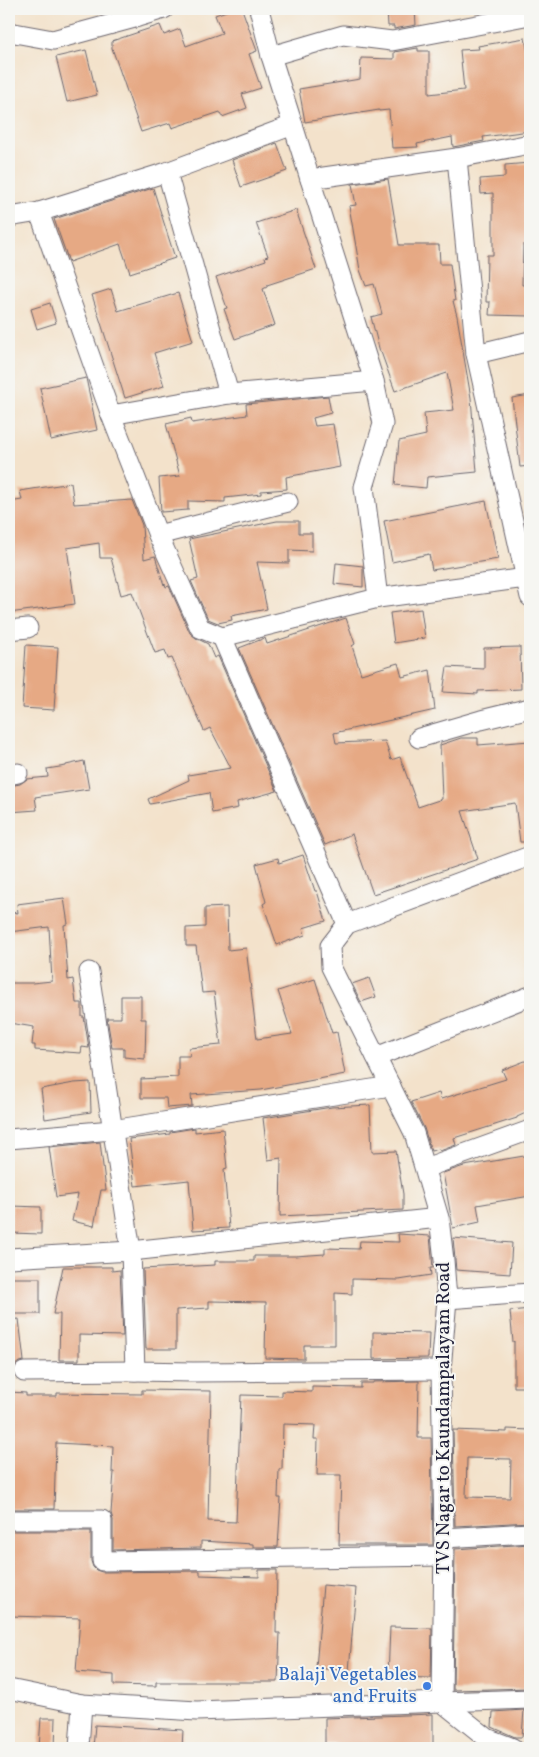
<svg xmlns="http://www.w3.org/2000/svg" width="539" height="1757" viewBox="0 0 539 1757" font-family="Vollkorn,serif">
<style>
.building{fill:#e6a984;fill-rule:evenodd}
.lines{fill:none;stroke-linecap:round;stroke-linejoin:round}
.minor-casing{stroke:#6b656d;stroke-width:21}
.minor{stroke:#fff;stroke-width:19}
.shop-dot{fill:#3f7fe0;stroke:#f6f6f2;stroke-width:2}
.labels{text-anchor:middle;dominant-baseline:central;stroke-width:4;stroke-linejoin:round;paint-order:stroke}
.street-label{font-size:19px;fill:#22223b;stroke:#f6f6f2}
.shop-label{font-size:19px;fill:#366cbe;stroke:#f6f6f2;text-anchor:end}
</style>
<rect width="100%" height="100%" fill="#f6f6f2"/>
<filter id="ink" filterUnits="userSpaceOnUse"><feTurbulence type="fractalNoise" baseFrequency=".02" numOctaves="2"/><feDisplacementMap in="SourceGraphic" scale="10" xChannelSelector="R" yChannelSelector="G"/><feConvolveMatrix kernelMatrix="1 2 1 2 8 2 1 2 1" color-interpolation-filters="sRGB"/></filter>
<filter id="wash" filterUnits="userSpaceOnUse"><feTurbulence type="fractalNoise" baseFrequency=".0096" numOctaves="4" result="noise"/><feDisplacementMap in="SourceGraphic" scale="20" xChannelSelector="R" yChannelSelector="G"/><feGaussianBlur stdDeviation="1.12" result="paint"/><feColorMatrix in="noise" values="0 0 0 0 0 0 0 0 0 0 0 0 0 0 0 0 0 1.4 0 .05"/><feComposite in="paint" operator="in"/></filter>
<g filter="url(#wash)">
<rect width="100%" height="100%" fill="#f3e2cb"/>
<g id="blocks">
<g class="building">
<path d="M232 9H242L257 51 249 54 261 88 242 94 247 108 222 117 220 112 172 128 170 123 141 132 112 48V41L160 25 164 35 180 29 186 46 222 33 215 15Z"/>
<path d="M387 9H415L416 25 394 29V26H388Z"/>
<path d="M525 38 530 63V131L483 137 484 141 453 147 452 137 417 144 418 147 392 148 389 110 379 111V110L305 122 299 89 360 79 361 58 394 59V52L418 48V51H429V94L464 90 460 50 479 49 478 46Z"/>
<path d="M86 50 97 95 67 102 56 57Z"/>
<path d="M277 143 287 171 241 187 232 160Z"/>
<path d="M530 163V245H523L522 285H530V316L489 315 490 302H486L487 255H493V193L481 194 480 179 505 177V165Z"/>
<path d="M388 179 399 245H439L440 264H450L455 301H453L457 316 471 398 477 472 427 477 426 488 395 485 399 441 426 435 424 413 454 410 447 373 395 391 381 352H380L371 317 382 314 374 284 366 286 360 270 349 206 356 205 352 184Z"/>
<path d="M153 188 175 258 130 273 120 244 69 262 54 219Z"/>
<path d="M296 210 316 269 267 285V287L263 289 275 325 235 339 224 309 227 308 216 277 266 260 265 257 268 256 256 223Z"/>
<path d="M111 289 118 311 178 293 193 341 154 353 164 386 125 398 92 295Z"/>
<path d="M50 303 56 323 37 329 31 309Z"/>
<path d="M86 378 97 430 51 440 40 388Z"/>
<path d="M530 395V466L520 467 512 398Z"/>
<path d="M328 396 331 413 313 418 315 426 333 424 340 467 286 477 287 489 261 491V494L225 498V502L188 501V510L161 512 159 478 180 476 166 424 191 418 192 423 247 415 246 404Z"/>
<path d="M71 483 74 504 132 500 142 525 144 559 155 556 164 585 165 584 166 587 169 586 190 633 196 638 208 644 214 658 218 656 277 791 237 802 238 808 212 813 209 793 150 804 148 799 189 780 188 775 231 768 210 728 204 731 172 658 168 659 165 650 155 653 132 592 121 595 111 558H100L99 543 67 548 75 604 9 613V502L22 500 20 491Z"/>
<path d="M486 501 498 559 432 570 429 554 392 562 384 521Z"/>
<path d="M277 521H299V533H312V551L289 550V563L257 562 267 609 231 616 232 620 218 623 208 619 191 581 198 579 189 539Z"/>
<path d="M336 563 363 566V587L334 584Z"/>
<path d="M421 609 425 638 394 643 390 613Z"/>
<path d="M346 618 355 644 352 646 361 674 398 663 402 677 430 670 435 710 334 733 336 743 385 741 391 760 400 757 418 807 442 799 440 745 461 738H478V745L530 741V842H520L515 803 462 811 478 859 373 894 352 834 325 845 239 648 265 638 267 644Z"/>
<path d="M26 645 58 647 54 710 22 708Z"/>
<path d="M520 647 521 689 478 691V694L443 692 447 667 484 669V648Z"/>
<path d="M84 761 89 789 35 797 37 810 9 812V786L20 784 27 779 48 777 47 769 66 766V765Z"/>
<path d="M303 855 315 891H317L326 921 303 928 305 935 277 945 263 904 266 902 256 864 278 858 279 863Z"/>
<path d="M64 898 68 924 64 925 68 980 73 979 76 1003H82V1017H84L89 1048 82 1047 81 1053 35 1050V1045H32L34 1027 9 1023V983H32L52 981 49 927 9 932V912L18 913 17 904Z"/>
<path d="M227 907 228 950 246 948 257 1039 292 1034 278 991 315 979 332 1033 337 1032 345 1074 261 1090 191 1095 192 1106 167 1108 166 1098H141V1079L178 1077V1056H190L189 1048 221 1045 214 992 202 993 196 946H186V928L205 927V908Z"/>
<path d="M369 978 376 997 361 1002 352 984Z"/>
<path d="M121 996H141V1019H146L145 1059 124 1057V1048H112L107 1018H121Z"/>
<path d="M530 1059V1111L517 1117V1118L454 1138 456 1145 440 1151 439 1149 431 1151 424 1128 411 1102 439 1093 441 1099 506 1079 502 1070Z"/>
<path d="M90 1082 91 1112 45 1119 41 1089 74 1083Z"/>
<path d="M370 1105 372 1152 396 1151 403 1194V1210L280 1216 281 1158 268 1160 263 1118 332 1107Z"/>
<path d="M195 1128V1132L223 1129 227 1168 224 1169 229 1228 193 1230 189 1180 135 1186 129 1139 170 1134V1132Z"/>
<path d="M100 1142 106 1190H101L94 1226 72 1221 78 1194 56 1197 49 1147Z"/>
<path d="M530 1155V1196L477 1205 480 1222 453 1228 443 1173 464 1166Z"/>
<path d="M12 1206 41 1207V1234L11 1233Z"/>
<path d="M398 1234 430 1236 433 1268H430L431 1275 399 1280 352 1279V1294L335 1293V1345H304V1359L265 1358 266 1302 209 1301V1308L176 1310V1349H146L143 1269 215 1265V1261H254V1256H295L325 1254V1248L359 1249 360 1241 399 1242Z"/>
<path d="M453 1238 512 1243 510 1274 456 1270Z"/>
<path d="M63 1267H112V1271L120 1270 123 1336 79 1335V1360H59L60 1314H53Z"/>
<rect x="9" y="1278" width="31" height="36"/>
<path d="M530 1309V1387H514V1341L513 1342 510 1311Z"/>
<path d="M19 1319 24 1361 19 1362 14 1366 9 1367V1320Z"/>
<path d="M373 1332 429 1333 428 1358 373 1359Z"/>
<path d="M419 1381 418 1438H431L433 1545H339L341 1475H317L318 1439H314L315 1425 283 1424 282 1469H279L278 1498H281L278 1547H253V1544L201 1541V1548L113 1550V1520L111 1513 114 1472H112L113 1446 56 1443 54 1509H10L12 1446 9 1445V1392L26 1393V1396H57V1393L142 1394V1390L211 1391 208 1521 236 1522 241 1395 282 1396V1391L312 1392V1387L361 1388V1383H373V1382Z"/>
<path d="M507 1429 530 1430V1522L455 1526 453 1430 507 1432ZM467 1458 511 1459 510 1498 466 1497Z"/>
<path d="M9 1531H91V1561L93 1567 96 1570 102 1572 200 1571V1575L259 1577V1570H277L276 1633H280L278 1682H156V1686L114 1685V1675L76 1672 80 1618 9 1616Z"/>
<path d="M530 1544V1688L453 1690 455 1549Z"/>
<path d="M323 1585 356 1588 349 1671 316 1668Z"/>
<path d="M390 1627 432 1628 431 1678 388 1677Z"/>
<path d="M524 1710 522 1737H515L492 1727 493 1712Z"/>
<path d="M433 1714V1748H338V1744H325V1718Z"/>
<path d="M41 1718H56L55 1748H39Z"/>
<path d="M95 1725 183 1730 182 1748H93Z"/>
</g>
</g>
</g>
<g filter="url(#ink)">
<use href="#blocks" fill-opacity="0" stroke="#6b656d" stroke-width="1"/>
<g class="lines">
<g class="minor-casing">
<g id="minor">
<path d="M9 32 53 40 138 17 164 9"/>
<path d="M271 56 343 35 392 41 530 15"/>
<path d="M293 125 167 172 39 212 111 415 158 535 200 628 222 637 347 924"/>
<path d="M167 172 229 394"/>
<path d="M310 179 457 158"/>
<path d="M9 217 39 212"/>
<path d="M530 341 476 354 530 597"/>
<path d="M476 354 457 158 530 144"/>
<path d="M111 415 229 394 374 381"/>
<path d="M158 535 288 502"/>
<path d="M378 598 526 578"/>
<path d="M9 630 28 628"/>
<path d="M222 637 378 598 364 487 383 424 374 381 271 56 259 9"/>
<path d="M419 738 481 720 530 708"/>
<path d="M9 775 18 773"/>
<path d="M89 972 131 1251 135 1371 193 1372 441 1370"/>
<path d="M376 1057 530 996"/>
<path d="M9 1139 112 1130 391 1086"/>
<path d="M425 1168 530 1130"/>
<path d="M9 1258 131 1251 439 1218"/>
<path d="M447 1299 530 1293"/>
<path d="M24 1372 135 1371"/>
<path d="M9 1520H102V1561L444 1556"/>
<path d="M444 1538 530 1533"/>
<path d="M9 1689 82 1704 197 1711 442 1702 444 1538 441 1370 447 1299 444 1260 439 1218 414 1133 331 967 330 946 347 924 530 856"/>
<path d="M442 1702 530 1699"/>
<path d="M442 1702 487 1738 513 1748"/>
<path d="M79 1748 82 1704"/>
</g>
</g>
<use href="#minor" class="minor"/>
</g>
</g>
<circle class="shop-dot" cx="427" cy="1686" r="5"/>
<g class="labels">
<g class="street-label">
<text transform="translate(444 1418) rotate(-90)">TVS Nagar to Kaundampalayam Road</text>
</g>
<g class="shop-label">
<text x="417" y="1675">Balaji Vegetables<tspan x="417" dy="22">and Fruits</tspan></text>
</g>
</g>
<rect width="539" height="1757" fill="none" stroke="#f6f6f2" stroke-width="30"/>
</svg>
